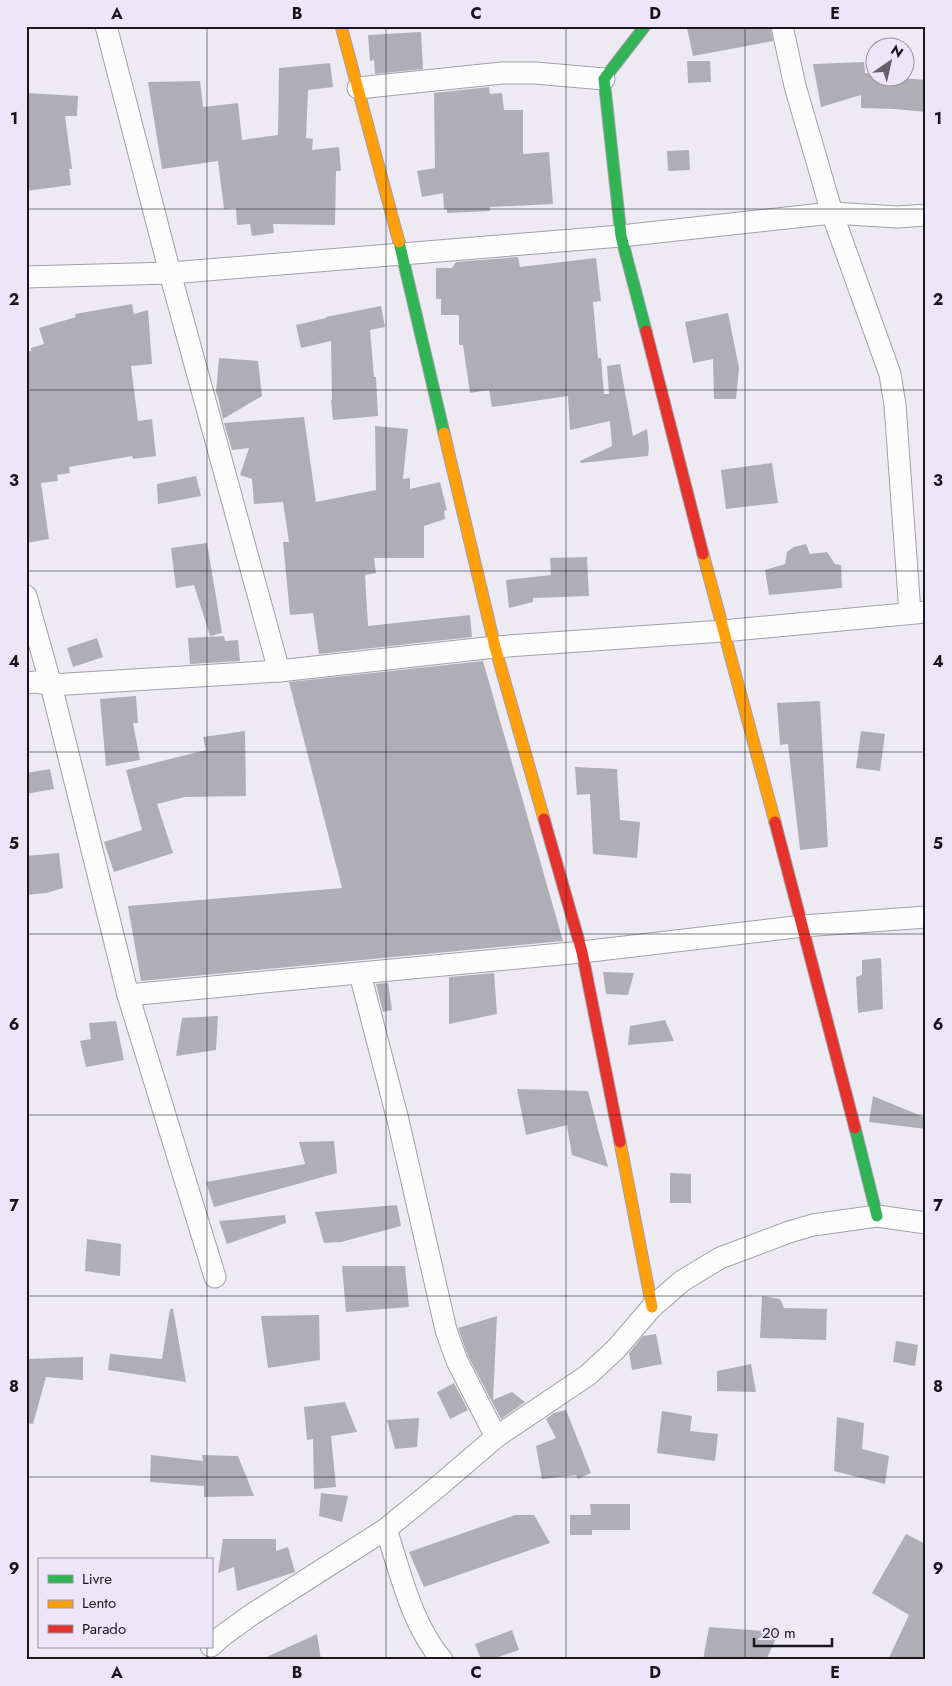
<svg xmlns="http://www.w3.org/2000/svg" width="952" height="1686" viewBox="0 0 952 1686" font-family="Jost,sans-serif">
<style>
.building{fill:#b0aeb5}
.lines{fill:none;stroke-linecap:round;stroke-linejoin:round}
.street-casing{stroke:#a3a0a8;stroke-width:23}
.fast-casing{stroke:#a3a0a8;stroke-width:13}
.slow-casing{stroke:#a3a0a8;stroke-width:13}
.jam-casing{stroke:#a3a0a8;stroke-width:13}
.street{stroke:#fcfcfd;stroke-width:21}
.fast{stroke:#30b455;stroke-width:11}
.slow{stroke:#ff9f0a;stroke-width:11}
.jam{stroke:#e5322d;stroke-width:11}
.grid{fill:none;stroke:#18151c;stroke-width:1;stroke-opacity:0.55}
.neatline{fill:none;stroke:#18151c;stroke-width:2}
.grid-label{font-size:16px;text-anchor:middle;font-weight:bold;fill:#18151c}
</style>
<rect width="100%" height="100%" fill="#edeaf4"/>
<g class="building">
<path d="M699 26H770L773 41 693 56 687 28Z"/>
<path d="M421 32 423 69 375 74 374 60 370 61 368 35Z"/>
<path d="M687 61H710L711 82 688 83Z"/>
<path d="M864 62 865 73 874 74V78H901L926 80V112L895 109 861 108V95L821 107 813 64Z"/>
<path d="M330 63 333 87 308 90 306 138 313 139 312 150 339 147 341 171H336L335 225 273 224 274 233 252 236 250 224 237 225 236 208 224 209 218 161 162 169 148 82 200 81 203 107 238 103 242 140 278 135 279 68Z"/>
<path d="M489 87 490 94 502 93 504 110H523V154L549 152 553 204 490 207V211L447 213V209H444L443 193 422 197 417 171 435 168 434 93Z"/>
<path d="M26 93 78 96 77 116H65L72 169H69L71 185 26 191Z"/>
<path d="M689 150 690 170 668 171 667 151Z"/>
<path d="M518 257 520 267 596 258 601 301 593 302 598 358H601L604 394H609L607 366 620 364 633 436 647 429 649 448 648 456 581 463 580 461 612 446 610 421 570 430 568 396 492 407 489 390 470 393 463 345H459V315H441V299H436V268H452L456 262Z"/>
<path d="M132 304 134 314 148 310 152 364 131 366 138 421 152 419 156 456 133 459 132 456 69 467 70 473 57 475 58 481 41 483 49 539 26 543V352L31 351V348L44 344 39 328 76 317 75 314Z"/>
<path d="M381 306 385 327 370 330 374 377H376L378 416 333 420 331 400H332L331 341 301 348 296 325 326 318V317Z"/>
<path d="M728 313 739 368 736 399H714L713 359 693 363 685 322Z"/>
<path d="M219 358 258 361 262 396 223 419 218 397 216 392Z"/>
<path d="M304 417 316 502 376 490 375 426 408 429 403 479 410 478V489L440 482 447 510 444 511 445 519 424 526V558H374L376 573 365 575 368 626 470 615 472 637 319 654 313 613 290 615 283 542H289L283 502 254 504 252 479 240 475 249 448 232 450 224 423Z"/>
<path d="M772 463 778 503 726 509 721 470Z"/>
<path d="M196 476 201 496 158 504 157 484Z"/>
<path d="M207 543 222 633 210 636 194 585 176 588 171 548Z"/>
<path d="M806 544 810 554 827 552 835 564 841 565 842 588 769 595 765 570 785 564 787 552 794 547Z"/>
<path d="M587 557 589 596 533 598V602L509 608 506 580 551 575 550 558Z"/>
<path d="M224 636 225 641 238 640 240 661 190 664 188 638Z"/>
<path d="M97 638 103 657 73 667 67 648Z"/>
<path d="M483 661 563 941 141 981 128 906 342 888 289 682Z"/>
<path d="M136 696 138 723H133L140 760 106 766 100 699Z"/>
<path d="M820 701 828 847 800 850 788 744 780 745 777 703Z"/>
<path d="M245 731 246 796 185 797 157 804 173 853 114 872 104 842 142 830 126 770 206 750 203 737Z"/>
<path d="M861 731 885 734 880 771 856 768Z"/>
<path d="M575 767 617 769 620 820 640 822 637 858 593 854 590 794 577 795Z"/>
<path d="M50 769 54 789 26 794V773Z"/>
<path d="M59 853 63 888 46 893 26 895V856Z"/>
<path d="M881 958 883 1009 858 1013 856 977 862 975V960Z"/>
<path d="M603 972 634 973 628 995 606 994Z"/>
<path d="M494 973 497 1014 449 1024V977Z"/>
<path d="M388 983 392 1010 383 1012 376 984Z"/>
<path d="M218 1016 216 1050 176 1056 182 1018Z"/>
<path d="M665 1020 674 1041 628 1045 630 1026Z"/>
<path d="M116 1021 124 1060 86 1067 80 1041 91 1039 89 1023Z"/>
<path d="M517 1089 588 1091 608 1167 572 1155 567 1125 526 1135Z"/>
<path d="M873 1096 926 1118V1129L869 1122Z"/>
<path d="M334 1141 337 1173 214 1207 206 1182 305 1164 299 1142Z"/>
<path d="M670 1173 691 1174V1203H670Z"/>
<path d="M397 1205 401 1226 341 1242 324 1243 315 1212Z"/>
<path d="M285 1215 286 1223 227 1244 219 1221Z"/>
<path d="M87 1239 121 1244 120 1276 85 1271Z"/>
<path d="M342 1266H405L409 1307 346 1312Z"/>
<path d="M762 1296 780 1299 784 1308 827 1309 826 1340 760 1338Z"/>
<path d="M170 1309H173L186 1382 108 1370 110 1354 162 1359Z"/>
<path d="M319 1315 320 1360 268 1368 261 1316Z"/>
<path d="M497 1316 493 1400 512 1392 525 1402 501 1419 468 1356 458 1328Z"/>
<path d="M656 1334 662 1364 632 1370 629 1353 643 1336Z"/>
<path d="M896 1341 918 1345 915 1366 893 1362Z"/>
<path d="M83 1357V1380L46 1377 33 1424 26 1423V1359Z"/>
<path d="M751 1364 756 1392 717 1391V1371Z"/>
<path d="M454 1383 468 1410 450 1419 437 1392Z"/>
<path d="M345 1402 357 1432 331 1436 336 1487 314 1489 313 1439 307 1440 304 1407Z"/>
<path d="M566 1410 591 1473 578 1479 576 1475 542 1479 536 1446 556 1438 546 1419 554 1413Z"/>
<path d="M662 1411 692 1416 690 1431 718 1434 715 1461 657 1453Z"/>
<path d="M837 1417 864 1423 862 1449 889 1456 885 1484 834 1471Z"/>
<path d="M419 1418 417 1447 395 1449 387 1420Z"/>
<path d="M151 1455 203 1461 202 1455 238 1456 254 1496 204 1497V1486L150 1482Z"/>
<path d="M321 1493 348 1496 342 1522 319 1516Z"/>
<path d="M590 1504H630V1530H592V1535H570V1515H591Z"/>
<path d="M515 1515H534L550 1543 424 1587 409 1552Z"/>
<path d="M906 1534 926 1544V1660H888L909 1615 872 1593Z"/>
<path d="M223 1539H276V1551L288 1547 295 1572 237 1591 234 1567 218 1573Z"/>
<path d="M709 1627 779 1632 766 1660H703Z"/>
<path d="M512 1630 519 1650 490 1660H481L475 1644Z"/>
<path d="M317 1634 321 1660H260Z"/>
</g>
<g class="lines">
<g class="street-casing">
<g id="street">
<path d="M106 26 170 273 279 671"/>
<path d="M782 26 795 86 832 213 890 374 895 405 910 613"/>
<path d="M358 88 502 73H535L604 79"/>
<path d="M26 277 170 273 402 254 621 236 832 213 898 217 926 215"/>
<path d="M26 596 51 685 128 995 215 1277"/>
<path d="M26 683 36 682 51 685 279 671 495 647 723 631 926 612"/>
<path d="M360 974 398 1120 446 1330 457 1361 496 1437"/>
<path d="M128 995 582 952 803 926 926 917"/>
<path d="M386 1529C401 1574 411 1623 442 1660"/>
<path d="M211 1646 222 1636 251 1615 386 1529 440 1485 496 1437 588 1375 616 1349 652 1307 682 1281 720 1258 789 1232 813 1225 877 1216 926 1223"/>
</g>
</g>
<g class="fast-casing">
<g id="fast">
<path d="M645 26 604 79 621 236 646 331"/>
<path d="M399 242 444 433"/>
<path d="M855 1128 877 1216"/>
</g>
</g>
<g class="slow-casing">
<g id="slow">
<path d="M341 26 399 242"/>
<path d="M444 433 495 647 544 819"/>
<path d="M703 554 775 822"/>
<path d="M620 1142 652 1307"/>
</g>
</g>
<g class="jam-casing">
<g id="jam">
<path d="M646 331 703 554"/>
<path d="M544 819 582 952 620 1142"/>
<path d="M775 822 855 1128"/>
</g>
</g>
<use href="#street" class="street"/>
<use href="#fast" class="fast"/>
<use href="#slow" class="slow"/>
<use href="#jam" class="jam"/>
</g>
<path class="grid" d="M207 26V1560M386 26V1660M566 26V1660M745 26V1660M26 209H926M26 390H926M26 571H926M26 752H926M26 934H926M26 1115H926M26 1296H926M26 1477H926M207 1647V1660"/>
<rect width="952" height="1686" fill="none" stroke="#ece6f8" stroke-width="55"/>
<rect x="38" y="1558" width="175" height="90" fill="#ece6f8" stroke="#9792a0"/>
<rect x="48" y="1575" width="25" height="8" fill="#30b455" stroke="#9792a0"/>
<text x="82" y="1584" font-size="15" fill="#18151c">Livre</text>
<rect x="48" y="1600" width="25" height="8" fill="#ff9f0a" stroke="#9792a0"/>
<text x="82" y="1608" font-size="15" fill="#18151c">Lento</text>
<rect x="48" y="1625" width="25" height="8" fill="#e5322d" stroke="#9792a0"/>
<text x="82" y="1634" font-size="15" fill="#18151c">Parado</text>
<g transform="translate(890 62) rotate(34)"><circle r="24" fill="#ece6f8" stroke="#9792a0"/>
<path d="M0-4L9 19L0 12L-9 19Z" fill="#636068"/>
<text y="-8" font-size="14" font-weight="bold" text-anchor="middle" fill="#18151c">N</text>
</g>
<path d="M754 1638v8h78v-8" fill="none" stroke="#18151c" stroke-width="2.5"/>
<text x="762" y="1638" font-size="15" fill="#18151c" stroke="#ece6f8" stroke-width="4" paint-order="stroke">20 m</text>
<rect x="28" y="28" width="896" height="1630" class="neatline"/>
<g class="grid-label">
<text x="117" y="19">A</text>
<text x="297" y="19">B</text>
<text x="476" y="19">C</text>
<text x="655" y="19">D</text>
<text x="835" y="19">E</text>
<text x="14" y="124">1</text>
<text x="938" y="124">1</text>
<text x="14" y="305">2</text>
<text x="938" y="305">2</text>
<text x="14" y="486">3</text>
<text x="938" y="486">3</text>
<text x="14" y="667">4</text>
<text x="938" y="667">4</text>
<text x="14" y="849">5</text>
<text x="938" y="849">5</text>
<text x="14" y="1030">6</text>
<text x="938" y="1030">6</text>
<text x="14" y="1211">7</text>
<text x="938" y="1211">7</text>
<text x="14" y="1392">8</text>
<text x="938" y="1392">8</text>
<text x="14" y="1574">9</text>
<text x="938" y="1574">9</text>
<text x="117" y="1678">A</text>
<text x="297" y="1678">B</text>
<text x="476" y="1678">C</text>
<text x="655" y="1678">D</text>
<text x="835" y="1678">E</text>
</g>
</svg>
